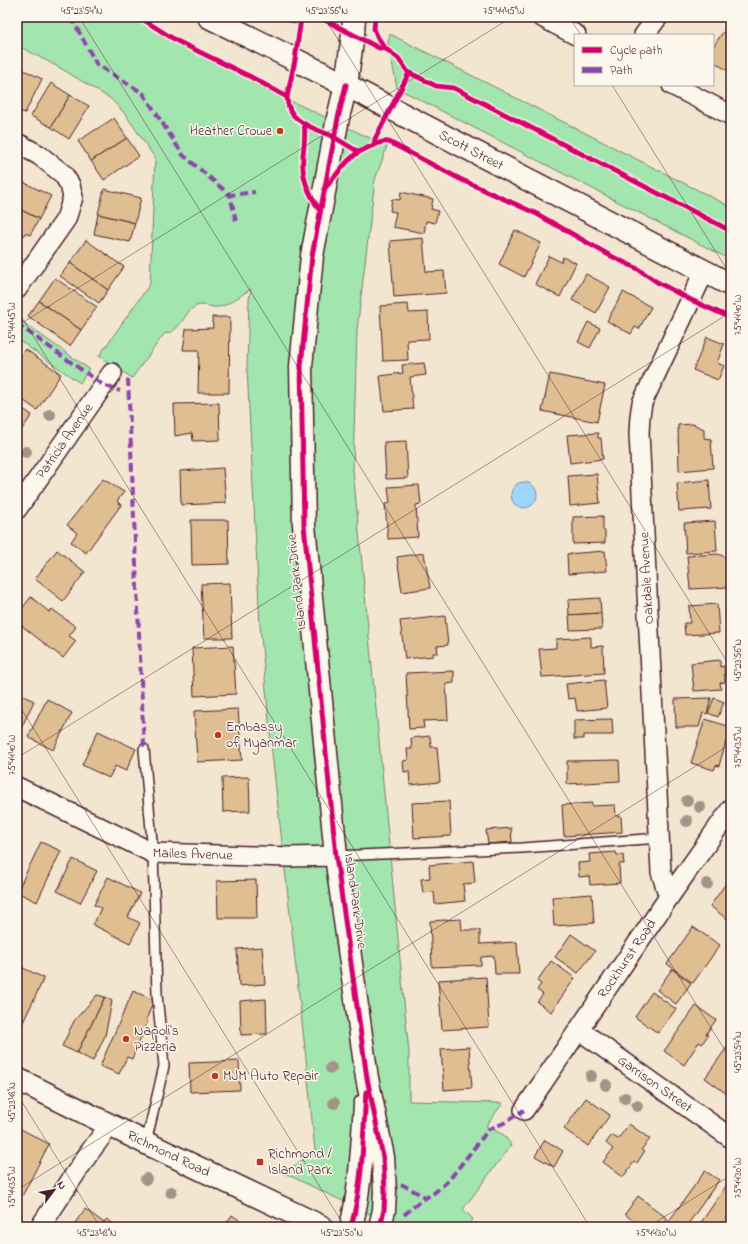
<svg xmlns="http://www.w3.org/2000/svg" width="748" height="1244" viewBox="0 0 748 1244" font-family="'Indie Flower',sans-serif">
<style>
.green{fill:#a3e5af;stroke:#76826d}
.water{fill:#9dd7fd;stroke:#7c8da9}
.building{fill:#dfbf92;stroke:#4a1f2b}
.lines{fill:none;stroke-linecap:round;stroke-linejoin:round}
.service-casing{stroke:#4a1f2b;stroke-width:12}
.minor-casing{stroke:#4a1f2b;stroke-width:22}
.secondary-casing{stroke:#4a1f2b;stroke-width:25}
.service{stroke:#fbf7ec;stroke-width:9}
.minor{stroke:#fbf7ec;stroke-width:19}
.secondary{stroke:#fbf7ec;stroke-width:22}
.quiet{stroke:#8e44ad;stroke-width:4;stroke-dasharray:8 4;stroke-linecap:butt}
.cycleway-casing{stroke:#fbf7ec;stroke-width:8}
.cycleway{stroke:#d6006c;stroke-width:5}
.tree{fill:#a29488}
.ticks{fill:none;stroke:#4a1f2b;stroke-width:1;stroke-opacity:0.45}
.poi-dot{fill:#c8321e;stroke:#fbf7ec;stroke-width:1.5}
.labels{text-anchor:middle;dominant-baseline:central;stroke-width:3;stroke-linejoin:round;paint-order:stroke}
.poi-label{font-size:14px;fill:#4a1f2b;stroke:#fbf7ec;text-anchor:start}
.street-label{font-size:14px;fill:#4a1f2b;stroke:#fbf7ec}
.neatline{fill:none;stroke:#4a1f2b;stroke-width:1.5}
.ticks-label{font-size:10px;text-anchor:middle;fill:#4a1f2b}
</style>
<rect width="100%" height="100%" fill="#f3e6d1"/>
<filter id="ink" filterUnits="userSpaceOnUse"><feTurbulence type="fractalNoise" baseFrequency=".025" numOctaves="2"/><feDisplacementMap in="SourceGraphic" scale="8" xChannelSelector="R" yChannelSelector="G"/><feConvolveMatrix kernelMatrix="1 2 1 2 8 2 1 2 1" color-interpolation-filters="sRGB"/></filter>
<g filter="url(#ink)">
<g class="green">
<path d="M17 17H134L258 82 293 102 387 146 375 180 357 330 353 470 409 1053V1101L503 1103 486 1126 504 1135 511 1145 463 1209 473 1219 468 1227H397L284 1173 315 1151 305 1049 272 753 260 626 247 368 249 299 251 289C240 295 230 305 218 307 211 308 204 303 196 306 183 312 182 332 164 334L132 378 99 356 150 284 155 158 126 115 111 99 62 69 17 45Z"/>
<path d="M276 17H311L301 24H295Z"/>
<path d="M390 34 731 207V260L397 88 388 42Z"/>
<path d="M17 318 89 369 80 383 17 339Z"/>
</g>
<circle class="water" cx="524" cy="495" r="13"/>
<g class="building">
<path d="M723 32 731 37V73L713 61V47Z"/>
<path d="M17 66 22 69 17 79Z"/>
<path d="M22 69 42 79 25 113 17 110V79Z"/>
<path d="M51 83 70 95 51 127 31 116Z"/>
<path d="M70 95 89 106 69 139 51 127Z"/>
<path d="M114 118 127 138 91 161 78 141Z"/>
<path d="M127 138 139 156 104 180 91 161Z"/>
<path d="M17 179 51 196 39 219 17 208Z"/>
<path d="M104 189 141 198 135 223 98 214Z"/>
<path d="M401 192 433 199 431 209 438 211 435 223 426 221 424 233 393 227 396 212 390 211 392 199 400 200Z"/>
<path d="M17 208 39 219 30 235 25 233 23 236 17 233Z"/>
<path d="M98 214 135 223 130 242 94 234Z"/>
<path d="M515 230 541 243 524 277 499 264Z"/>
<path d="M17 233 23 236 17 248Z"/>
<path d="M423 238 426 272 444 271 446 293 394 297 390 241Z"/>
<path d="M86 240 124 267 108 290 70 263Z"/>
<path d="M549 256 561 262 563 257 576 263 560 297 535 284Z"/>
<path d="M70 263 108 290 99 303 60 276Z"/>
<path d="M586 274 610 287 596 313 572 300Z"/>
<path d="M55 278 97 307 81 330 39 301Z"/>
<path d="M623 292 651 307 639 329 635 327 631 334 607 321Z"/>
<path d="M39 301 81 330 70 346 28 316Z"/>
<path d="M408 304 409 313 428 312 429 339 407 340 408 360 383 361 380 306Z"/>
<path d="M212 317H230L229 393H198L199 350H183L186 329 213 328Z"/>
<path d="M588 322 600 328 590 348 578 342Z"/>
<path d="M707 337 724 344 717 363 724 366 718 380 693 370Z"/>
<path d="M25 349 61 374 37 410 17 396V359H18Z"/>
<path d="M424 363 426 375 410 377 413 409 384 411 380 376 403 373 402 365Z"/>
<path d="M550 374 605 385 597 422 542 411Z"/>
<path d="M219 403 220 440 193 441 192 433 175 436 174 404Z"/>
<path d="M17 405 32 415 17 436Z"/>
<path d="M693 424 704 429V438L711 439 713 468 679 471 678 425Z"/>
<path d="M598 433V438H601L603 459 570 463 567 435Z"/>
<path d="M406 441 408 478 386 479 384 442Z"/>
<path d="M223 468 226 503 181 505 180 471Z"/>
<path d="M597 474 600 503 570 506 568 476Z"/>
<path d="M103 479 124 492 117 501 121 505 86 553 71 542 77 533 67 525Z"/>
<path d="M709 480 711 509 679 511 677 483Z"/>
<path d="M419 485 421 504 416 505 418 537 388 539 385 504 390 503 388 487Z"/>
<path d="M603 516V530L605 531V543L573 544V517Z"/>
<path d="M191 520H228L229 564 192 565Z"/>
<path d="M715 521 717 551 686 553 684 523Z"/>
<path d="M57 550 85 572 63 601 35 579Z"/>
<path d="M605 551 607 571 568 574 567 554Z"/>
<path d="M424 553 430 588 402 592 397 557Z"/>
<path d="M717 554 731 558V587L690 589 687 556Z"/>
<path d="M230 583 232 638H204L201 584Z"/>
<path d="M31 597 49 612 52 609 76 627 69 636 76 641 63 658 17 622V615Z"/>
<path d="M600 598 601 613 569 615 568 600Z"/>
<path d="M717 604 719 633 685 635 684 623H690L689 606Z"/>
<path d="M601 613 602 629 570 630 569 615Z"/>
<path d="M445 616 448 645 437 646 438 653H433V656L405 659 400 621Z"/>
<path d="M591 637V647L603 646 604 673 542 677 539 649 556 648V639Z"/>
<path d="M233 646 236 694 194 696 192 648Z"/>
<path d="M720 660V667L724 666 725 682 720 683 721 689 694 691 691 663Z"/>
<path d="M454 671V683L446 684 448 720 423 721 424 728 409 729 406 673Z"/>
<path d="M604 680 607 708 577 711 575 698 568 699 566 684Z"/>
<path d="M17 693 34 701 18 735 17 734Z"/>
<path d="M711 698 707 714 703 713 699 727H676L675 699Z"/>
<path d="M714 698 724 702 718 717 708 713Z"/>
<path d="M47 699 72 713 53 750 28 737Z"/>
<path d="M238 709 242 760 197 762 194 711Z"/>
<path d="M612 719 613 735H584V739H574V720Z"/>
<path d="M705 719 731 727V736L729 742 726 741 719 766 716 765 714 770 691 763Z"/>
<path d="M98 731 136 749 126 771 115 766 109 778 82 765Z"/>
<path d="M430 736 431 747H437L440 782 410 785 409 771 404 772 403 761 408 760 407 749H412L411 738Z"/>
<path d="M619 760 620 781 567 784V761Z"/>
<path d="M249 777 250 811 223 812 222 778Z"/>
<path d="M449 801 451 836 414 838 412 803Z"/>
<path d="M592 803V806L615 805 616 816H621L622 832 564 836 562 805Z"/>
<path d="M511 828 512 842 488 844 486 830Z"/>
<path d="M41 842 61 851 37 902 17 892Z"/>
<path d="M616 852 617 855H623L624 864H619L620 883 590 885 589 876 579 877 578 863 590 862 589 854Z"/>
<path d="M73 859 97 871 80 903 57 891Z"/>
<path d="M473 861 475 883 463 884 465 901 435 904 434 892 423 893 421 879 430 878 429 865Z"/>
<path d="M108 877 140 893 128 917 140 923 130 943 93 925 101 908 94 905Z"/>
<path d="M256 880 257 918H218L217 881Z"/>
<path d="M727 882 731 885V922L710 906Z"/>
<path d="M592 894 594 923 554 926 552 897Z"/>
<path d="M461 919 462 930H480V944L517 942 519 974H495L494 956 481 957V965L432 967 430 921Z"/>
<path d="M693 927 720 945 693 983 667 964Z"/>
<path d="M571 934 595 951 578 973 555 957Z"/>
<path d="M262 947 265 984 239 986 237 949Z"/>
<path d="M551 961 575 978 551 1012 537 1002 543 994 537 990 541 984 537 981Z"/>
<path d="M17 965 44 978 18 1033 17 1032Z"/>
<path d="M672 969 691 983 676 1004 657 990Z"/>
<path d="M486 977 489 1027 442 1030 438 980Z"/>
<path d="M133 991 154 1000 146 1020 148 1021 132 1059 127 1057 119 1074 100 1066Z"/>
<path d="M652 992 676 1009 658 1033 635 1017Z"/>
<path d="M97 995 105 997 77 1053 62 1046 74 1021Z"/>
<path d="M105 997 112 1001 105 1036 93 1061 77 1053Z"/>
<path d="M266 999 267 1034 241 1035 240 1001Z"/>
<path d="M696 1006 716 1020 706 1034 708 1035 702 1044 699 1042 684 1065 664 1051Z"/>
<path d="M730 1043 731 1088 727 1094 705 1078Z"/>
<path d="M469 1047 472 1088 444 1090 441 1049Z"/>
<path d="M239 1061 240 1090 190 1092 189 1063Z"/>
<path d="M586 1098 610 1115 588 1146 564 1129Z"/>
<path d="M629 1124 650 1139 641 1150 644 1152 637 1163 634 1162 623 1177 603 1162 613 1149 606 1143 612 1135 618 1139Z"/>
<path d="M17 1127 49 1144 17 1206Z"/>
<path d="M545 1140 563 1151 554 1167 535 1156Z"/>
<path d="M705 1171 719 1180 686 1227H677L669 1221Z"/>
<path d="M726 1186 731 1189V1211L720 1227H698Z"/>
<path d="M638 1196 668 1219 662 1227H637L638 1225 625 1214Z"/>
<path d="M85 1209 104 1223 107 1219 118 1227H72Z"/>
<path d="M232 1215 249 1227H224Z"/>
</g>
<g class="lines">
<g class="service-casing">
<g id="service">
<path d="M144 749 153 853 157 994 164 1066 146 1143"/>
<path d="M336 856 522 848 660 838"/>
</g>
</g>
<g class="minor-casing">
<g id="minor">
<path d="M542 17 576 35"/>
<path d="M644 35 658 17"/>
<path d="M672 85 731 115"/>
<path d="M17 143 39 155 63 174 70 185 73 197 66 219 17 289"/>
<path id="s1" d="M17 509 112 373"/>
<path id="s2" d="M17 787 153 853 289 857 336 856"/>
<path d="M669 897 661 872 639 433 640 416 642 403 704 272"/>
<path id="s3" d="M579 1030 731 1138"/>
<path id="s4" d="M524 1110 669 897 731 809"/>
<path d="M40 1227 89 1153 110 1125"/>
</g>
</g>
<g class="secondary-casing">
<g id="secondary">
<path id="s5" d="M209 17 346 85 731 285"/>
<path d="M354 17 353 34 346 85 338 118 312 256 301 366 304 525 336 856 367 1078 383 1157 385 1191 384 1210 380 1227"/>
<path id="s6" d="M17 1079 146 1143 322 1227"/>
<path d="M351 1227C361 1187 362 1145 365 1105"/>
</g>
</g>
<use href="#service" class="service"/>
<use href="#minor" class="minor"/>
<use href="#secondary" class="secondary"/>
<g class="quiet">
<path d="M71 17 97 65 143 93 183 155 230 195"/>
<path d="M236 221 230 195 255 192"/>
<path d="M17 324 103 385 120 391"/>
<path d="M128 379 144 749"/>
<path d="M401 1184 427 1198"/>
<path d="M404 1215 419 1202 434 1193 449 1180 489 1129 504 1123 524 1110"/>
</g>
<g class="cycleway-casing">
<g id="cycleway">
<path d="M139 17 177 41 251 77 287 97C287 123 315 128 334 137 342 142 350 147 359 152 368 148 380 140 389 142L460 179 537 214 609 255 638 269 657 282 691 300 731 318"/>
<path d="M319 17 379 48 386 49"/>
<path d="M375 17 374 29 378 38 386 49 398 58 408 72 436 86 454 88 731 231"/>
<path d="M346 85 338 118 312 256 301 366 304 525 336 856 367 1078 383 1157 385 1191 384 1210 380 1227"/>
<path d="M287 97 295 60 301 19"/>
<path d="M304 123C306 134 304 145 303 155 301 178 308 192 320 211"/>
<path d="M374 145 375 139 409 73"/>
<path d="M324 189C336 177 345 160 359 152"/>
<path d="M351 1227C363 1183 363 1137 366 1092"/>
</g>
</g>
<use href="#cycleway" class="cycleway"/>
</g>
<g class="tree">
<circle cx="50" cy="415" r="6"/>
<circle cx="26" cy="452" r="6"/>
<circle cx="687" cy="801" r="6"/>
<circle cx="700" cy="807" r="6"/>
<circle cx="687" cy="821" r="6"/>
<circle cx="707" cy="884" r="6"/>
<circle cx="331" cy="1068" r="6"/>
<circle cx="591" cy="1076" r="6"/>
<circle cx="606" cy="1085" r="6"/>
<circle cx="625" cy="1098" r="6"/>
<circle cx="334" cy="1103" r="6"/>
<circle cx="637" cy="1106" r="6"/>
<circle cx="146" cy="1179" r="6"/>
<circle cx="171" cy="1192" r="6"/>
</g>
</g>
<path class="ticks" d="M79 17 731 1060M324 17 731 668M569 17 581 35M612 85 731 276M17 310 590 1227M17 326 512 17M17 702 345 1227M17 758 731 312M17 1094 100 1227M17 1190 731 744M648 1227 731 1175"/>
<g class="poi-dot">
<circle cx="280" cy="131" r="4"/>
<circle cx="218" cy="735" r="4"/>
<circle cx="126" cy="1039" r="4"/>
<circle cx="215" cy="1076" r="4"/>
<rect x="256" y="1158" width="8" height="8" rx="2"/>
</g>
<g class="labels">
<g class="poi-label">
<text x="272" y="131" text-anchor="end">Heather Crowe</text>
<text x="226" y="727">Embassy<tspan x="226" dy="16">of Myanmar</tspan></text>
<text x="134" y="1031">Napoli's<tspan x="134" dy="16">Pizzeria</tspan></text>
<text x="223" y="1076">MJM Auto Repair</text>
<text x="268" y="1154">Richmond /<tspan x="268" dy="16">Island Park</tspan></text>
</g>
<g class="street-label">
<text stroke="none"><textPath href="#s5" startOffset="294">Scott Street</textPath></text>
<text stroke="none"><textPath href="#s1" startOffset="83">Patricia Avenue</textPath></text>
<text transform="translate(647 578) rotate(-93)">Oakdale Avenue</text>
<text transform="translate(297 582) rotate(-96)">Island Park Drive</text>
<text stroke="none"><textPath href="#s2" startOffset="191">Mailes Avenue</textPath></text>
<text transform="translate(355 901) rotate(82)">Island Park Drive</text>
<text stroke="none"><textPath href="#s4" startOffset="183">Rockhurst Road</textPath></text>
<text stroke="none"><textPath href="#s3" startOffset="93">Garrison Street</textPath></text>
<text stroke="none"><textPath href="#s6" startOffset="169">Richmond Road</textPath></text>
</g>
</g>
<rect width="748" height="1244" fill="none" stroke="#fbf7ec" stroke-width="44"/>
<rect x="574" y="34" width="140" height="52" fill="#fbf7ec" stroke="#b4a19f"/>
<rect x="582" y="47" width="20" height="6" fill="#d6006c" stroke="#b4a19f"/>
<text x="610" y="54" font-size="12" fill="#4a1f2b">Cycle path</text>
<rect x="582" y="67" width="20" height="6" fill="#8e44ad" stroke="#b4a19f"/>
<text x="610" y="74" font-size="12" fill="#4a1f2b">Path</text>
<g transform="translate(54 1190) rotate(58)" stroke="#fbf7ec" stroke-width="3" paint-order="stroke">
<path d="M0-3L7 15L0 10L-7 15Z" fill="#4a1f2b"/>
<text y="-6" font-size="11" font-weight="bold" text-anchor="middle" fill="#4a1f2b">N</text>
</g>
<rect x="22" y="22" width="704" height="1200" class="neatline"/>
<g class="ticks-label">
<text x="82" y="14">45°23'54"N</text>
<text x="327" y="14">45°23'56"N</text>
<text x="504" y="14">75°44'45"W</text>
<text transform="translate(737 315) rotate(-90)" y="4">75°44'40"W</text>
<text transform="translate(11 323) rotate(-90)" y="4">75°44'45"W</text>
<text transform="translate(737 660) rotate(-90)" y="4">45°23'56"N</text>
<text transform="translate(737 747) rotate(-90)" y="4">75°44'35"W</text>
<text transform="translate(11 755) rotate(-90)" y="4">75°44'40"W</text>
<text transform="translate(737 1052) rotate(-90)" y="4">45°23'54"N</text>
<text transform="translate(11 1102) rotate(-90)" y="4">45°23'48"N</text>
<text transform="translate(737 1178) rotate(-90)" y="4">75°44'30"W</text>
<text transform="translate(11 1187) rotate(-90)" y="4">75°44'35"W</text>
<text x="97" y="1236">45°23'48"N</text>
<text x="342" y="1236">45°23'50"N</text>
<text x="656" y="1236">75°44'30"W</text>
</g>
</svg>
